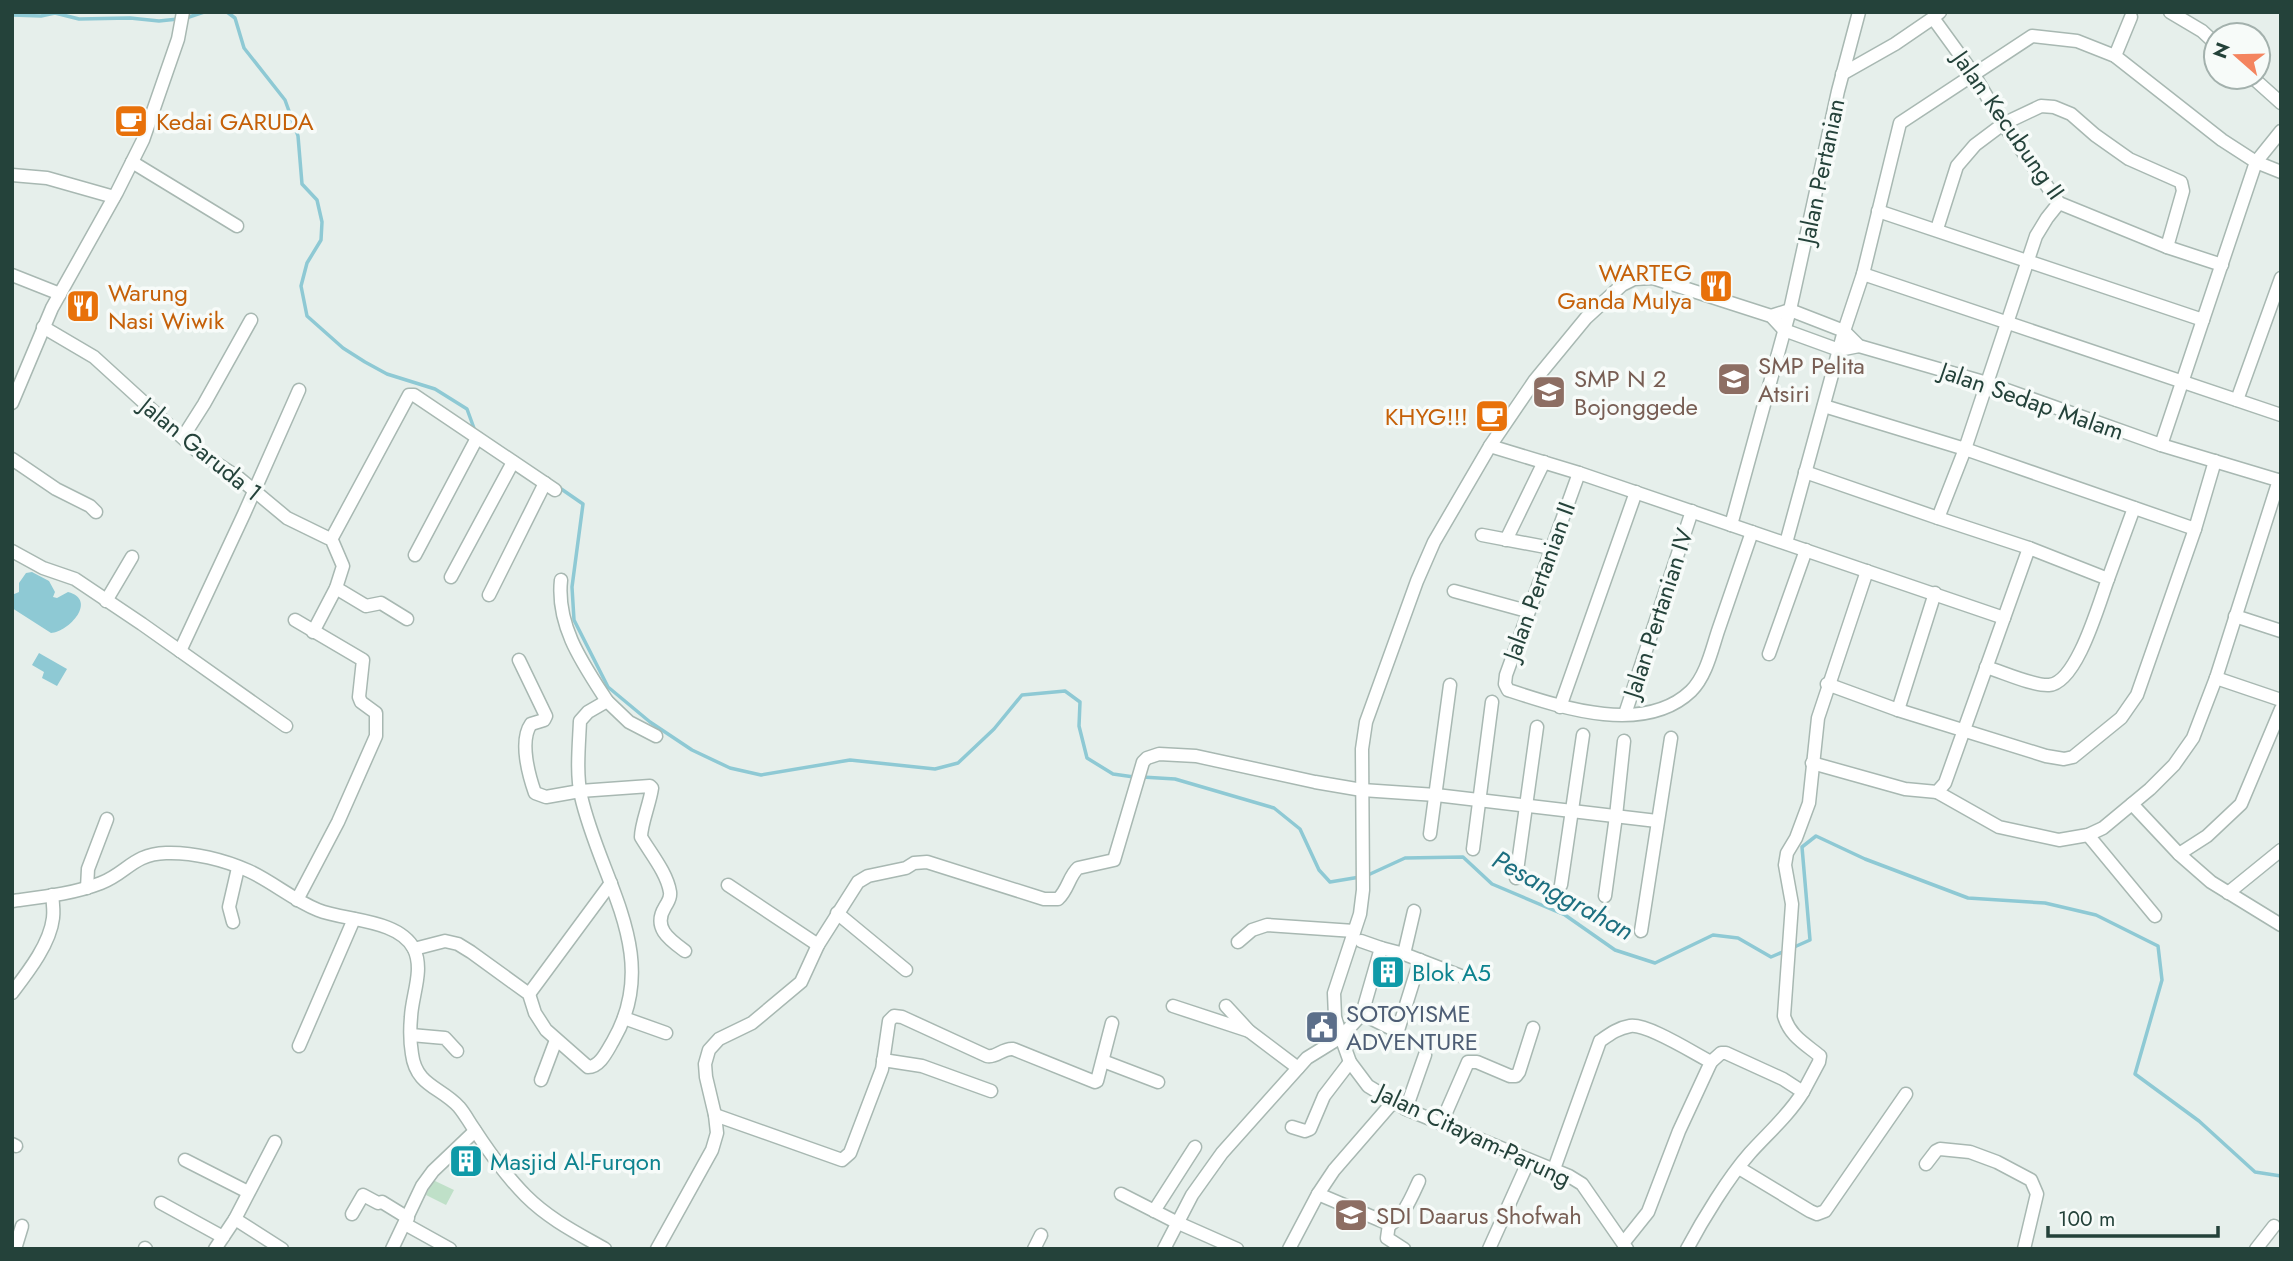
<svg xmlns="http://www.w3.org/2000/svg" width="2293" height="1261" viewBox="0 0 2293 1261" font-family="Jost,sans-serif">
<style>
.green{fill:#bfe0c8}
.water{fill:#8ec9d4}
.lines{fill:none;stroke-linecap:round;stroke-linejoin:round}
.stream{stroke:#8ec9d4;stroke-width:3.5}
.minor-casing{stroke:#a8b8b2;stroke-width:15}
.minor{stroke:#fff;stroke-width:12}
.labels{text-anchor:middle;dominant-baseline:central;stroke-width:7;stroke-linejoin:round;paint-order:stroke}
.food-label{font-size:24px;fill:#c56008;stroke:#f7fbf9;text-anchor:start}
.street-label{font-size:24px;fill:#24423a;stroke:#f7fbf9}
.education-label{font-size:24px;fill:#785e54;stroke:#f7fbf9;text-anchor:start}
.culture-label{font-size:24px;fill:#0d838f;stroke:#f7fbf9;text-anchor:start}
.service-label{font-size:24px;fill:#4e5e75;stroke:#f7fbf9;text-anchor:start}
.water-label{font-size:26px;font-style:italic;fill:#1c6f80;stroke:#f7fbf9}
</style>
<rect width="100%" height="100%" fill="#e6efeb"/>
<path class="green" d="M433 1180 454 1190 446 1205 426 1195Z"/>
<g class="water">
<path d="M32 572 49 581 55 592 53 597 57 598 68 592C98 600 69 632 51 633L12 608V595L19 592V583L26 573Z"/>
<path d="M39 653 67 669 57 686 42 678 44 672 32 665Z"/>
</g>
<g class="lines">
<g class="stream">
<path d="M227 12 235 18 244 48 285 100 298 136 302 184 317 200 322 222 321 240 307 263 301 286 307 316 343 348 365 362 387 374 435 389 467 409 475 431"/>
<path d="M12 15 41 16 55 13 79 19 130 18 159 21 178 19"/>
<path d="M186 18 204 12"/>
<path d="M557 486 583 504 572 587 574 620 608 687 650 722 692 750 730 768 761 775 850 760 935 769 958 763 994 729 1022 695 1065 691 1080 702 1079 726 1087 758 1113 774 1134 777"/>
<path d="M1142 777 1175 779 1274 808 1300 829 1319 870 1330 882 1360 877"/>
<path d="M1368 875 1405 858 1463 857 1492 884 1565 915 1615 950 1655 963 1713 935 1738 938 1771 957 1785 951"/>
<path d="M1792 948 1810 940 1802 847 1816 836 1865 859 1968 898 2045 903 2096 915 2158 946 2162 980 2135 1074 2199 1121 2255 1172 2281 1176"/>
</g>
<g class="minor-casing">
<g id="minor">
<path d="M1940 12 1933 18 1973 73 2003 124 2059 203 2167 247 2222 265"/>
<path d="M2170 12 2202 31 2216 44"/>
<path d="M2115 56 2131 17"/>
<path d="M1842 74 1895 44 1933 18"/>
<path d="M2252 77 2281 103"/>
<path d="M132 162 237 226"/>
<path d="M12 175 47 178 114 197"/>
<path d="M1878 211 2203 320"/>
<path d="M1937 229 1957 166 1975 145 2003 124 2041 106 2054 107 2071 114 2095 135 2129 159 2181 182 2183 191 2167 247"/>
<path d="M1863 274 2281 415"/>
<path d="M12 275 60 294"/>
<path d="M1771 316 1790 310 1844 331 1859 346 1987 383 2161 445 2281 481"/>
<path d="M43 327 94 357 196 450 239 478 287 518 328 538 333 536 409 395H414L555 490"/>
<path d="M2237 400 2281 278"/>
<path d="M12 403 52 308 117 192 143 140 178 39 183 12"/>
<path d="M1824 406 1965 449 2036 236 2047 218 2059 203"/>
<path d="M183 437 204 404 251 320"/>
<path d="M2161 445 2256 162 2281 131"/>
<path d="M1490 446 1579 473 2004 618"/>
<path d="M12 459 56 489 90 506 96 512"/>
<path d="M1805 472 1938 518"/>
<path d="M1579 473 1506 675 1505 684 1508 690C1560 707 1644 736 1691 691 1707 675 1712 648 1719 628 1730 596 1741 564 1752 532"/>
<path d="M1731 525 1790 310 1838 91 1859 12"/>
<path d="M1482 535 1551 548"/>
<path d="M1506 540 1544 462"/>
<path d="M1786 543 1844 331 1863 274 1900 123 2032 36 2077 41 2115 56 2222 140 2256 162 2281 172"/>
<path d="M12 551 43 568 75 579 142 624 286 726"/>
<path d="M415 555 477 438"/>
<path d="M451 577 513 462"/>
<path d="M2108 579 2134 508"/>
<path d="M336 588 366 606 381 603 407 619"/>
<path d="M1454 591 1527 611"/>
<path d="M489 595 545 483"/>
<path d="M106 601 132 557"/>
<path d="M2235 616 2281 631"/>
<path d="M295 620 363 660 359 697 361 702 376 713V736L338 822 297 900"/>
<path d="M313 632 336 588 343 566 331 538"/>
<path d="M180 651 244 514 299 390"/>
<path d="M1769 654 1806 550"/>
<path d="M519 660 546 716 544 720 531 724C519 741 529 776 535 793L546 797 580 791 650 786 652 788C650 803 641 824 641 837 651 854 667 873 670 892 671 899 668 901 665 907 652 928 670 940 685 951"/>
<path d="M1986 667C2003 672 2033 686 2049 685 2077 683 2099 603 2108 579L2029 548"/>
<path d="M2216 678 2281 700"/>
<path d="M1827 684 1898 710 2046 756 2064 759 2073 757 2121 718 2137 695 2195 529"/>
<path d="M607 701 629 722 656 736"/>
<path d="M1560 707 1636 492"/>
<path d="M1898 710 1935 593"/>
<path d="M1625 714 1692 511"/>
<path d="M1812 763 1905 789 1937 792 1945 783 2029 548 1938 518 1965 449 2195 529 2215 461"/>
<path d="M1937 792 1999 827 2059 840 2088 835 2103 828 2150 789 2174 765 2193 738 2216 678 2279 480"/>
<path d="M2132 804 2179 854 2211 882 2281 925"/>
<path d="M1430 834 1450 685"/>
<path d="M2088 835 2155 916"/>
<path d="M1473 849 1492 702"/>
<path d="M2179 854 2207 836 2241 804 2281 709"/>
<path d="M1516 878 1537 727"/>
<path d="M728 885 818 945"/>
<path d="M1561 885 1583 735"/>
<path d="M87 888 88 869 107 819"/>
<path d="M2228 893 2281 850"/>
<path d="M1605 896 1616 816 1624 741"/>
<path d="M12 901C42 897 73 894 101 883 127 873 133 854 166 853 193 852 225 860 249 871 273 882 293 900 318 910 345 921 399 919 414 949 424 970 412 995 411 1017 410 1028 410 1042 412 1054 416 1086 441 1087 459 1107 465 1114 469 1122 474 1129 489 1152 507 1177 526 1196 549 1219 577 1233 605 1249"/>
<path d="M837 913 906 970"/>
<path d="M233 922 229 907 238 868"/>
<path d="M1641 931 1671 738"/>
<path d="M1238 942 1252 930 1267 925 1354 931"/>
<path d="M1381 948 1404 954 1414 911"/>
<path d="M414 949 445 941 458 944 471 952 529 994 535 1013 546 1030 588 1067C600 1067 607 1051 613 1041 663 955 600 881 581 796 576 773 579 745 580 721L588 712 607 701C583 664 556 626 561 580"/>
<path d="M1404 954 1461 976"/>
<path d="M12 993C28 972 50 944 53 918 54 911 53 903 52 895"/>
<path d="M529 994 611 883"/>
<path d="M1173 1006 1249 1031"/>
<path d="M1226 1006 1249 1031 1298 1068"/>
<path d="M1362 1014 1398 1032"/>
<path d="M624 1018 666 1033"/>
<path d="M411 1035 445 1038 457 1051"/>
<path d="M1395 1040 1420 960"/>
<path d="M299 1046 354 919"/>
<path d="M883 1060 922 1066 991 1091"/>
<path d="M1103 1061 1158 1082"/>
<path d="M541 1080 556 1040"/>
<path d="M1803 1092 1819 1062 1820 1056C1804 1043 1790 1036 1784 1016L1792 904 1785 865 1787 853 1796 838 1809 803 1818 718 1867 571"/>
<path d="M1406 1109 1425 1055"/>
<path d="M715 1115 842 1160 850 1153 882 1069 889 1021 894 1016 902 1017 987 1056C997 1058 1002 1048 1013 1049L1095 1082 1097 1081 1112 1023"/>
<path d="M1441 1124 1468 1062H1477L1510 1076H1516L1519 1072 1533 1028"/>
<path d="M1292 1127 1305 1131 1310 1129 1324 1096 1350 1062"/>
<path d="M275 1142 235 1219 282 1249"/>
<path d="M12 1144 16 1146"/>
<path d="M185 1160 248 1192"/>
<path d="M1926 1164 1936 1151 1940 1149 1970 1152 1997 1162 2031 1180 2037 1194 2024 1249"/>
<path d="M1739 1168 1810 1211 1817 1214 1825 1211 1906 1094"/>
<path d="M1554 1169 1600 1041C1610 1034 1618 1028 1630 1026 1647 1023 1695 1054 1711 1062L1679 1131 1648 1212 1624 1242"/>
<path d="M1121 1194 1176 1222 1237 1249"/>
<path d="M1318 1194 1389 1224 1387 1238 1404 1249"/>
<path d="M161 1203 223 1237"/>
<path d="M1154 1211 1195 1147"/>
<path d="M352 1214 363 1195 378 1203 382 1202 408 1218"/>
<path d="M405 1224 450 1249"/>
<path d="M1390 1225C1405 1214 1411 1198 1419 1181"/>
<path d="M145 1248 146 1249"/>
<path d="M15 1249 22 1226"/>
<path d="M215 1249 235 1219"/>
<path d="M392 1249 422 1186 433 1171 475 1131"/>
<path d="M657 1249 712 1150 717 1133 715 1115 706 1077 705 1064 709 1050 719 1039 752 1023 801 982 818 945 858 882 868 876 906 868 914 863 927 862 1044 899H1058C1068 890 1069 876 1078 868L1114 860 1143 762 1147 758 1159 754 1196 756 1315 782 1362 790 1436 795 1657 821"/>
<path d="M1034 1249 1041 1235"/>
<path d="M1164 1249 1192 1195 1222 1153 1307 1058 1341 1037 1362 1014 1381 948 1361 941"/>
<path d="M1289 1249 1318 1194 1334 1170 1393 1102"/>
<path d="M1489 1249 1529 1160"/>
<path d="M1627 1249 1582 1184 1569 1176 1406 1109 1368 1086 1350 1062 1341 1037 1335 1017 1334 993 1360 914 1363 890 1362 749 1366 722 1417 581 1434 542 1490 446 1535 380 1586 318 1622 285 1634 279 1653 278 1771 316 1784 330 1839 350 1859 346"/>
<path d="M1687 1249C1703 1219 1728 1178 1750 1153 1768 1133 1789 1115 1803 1092L1783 1079 1726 1053H1721L1711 1062"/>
<path d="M2256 1249 2274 1226"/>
</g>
</g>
<use href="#minor" class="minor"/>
</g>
<defs>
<g id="cafe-square" transform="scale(1.75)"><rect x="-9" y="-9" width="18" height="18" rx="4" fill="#e8710a" stroke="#f7fbf9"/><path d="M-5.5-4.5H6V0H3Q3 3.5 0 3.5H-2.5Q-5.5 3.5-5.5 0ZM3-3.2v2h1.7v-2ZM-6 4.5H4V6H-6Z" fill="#fff"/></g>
<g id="restaurant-square" transform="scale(1.75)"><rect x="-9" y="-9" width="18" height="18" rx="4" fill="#e8710a" stroke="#f7fbf9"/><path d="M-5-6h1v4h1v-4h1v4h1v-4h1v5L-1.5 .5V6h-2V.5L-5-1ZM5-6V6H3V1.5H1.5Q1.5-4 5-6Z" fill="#fff"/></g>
<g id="school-square" transform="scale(1.75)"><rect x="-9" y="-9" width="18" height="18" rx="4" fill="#8d6e63" stroke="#f7fbf9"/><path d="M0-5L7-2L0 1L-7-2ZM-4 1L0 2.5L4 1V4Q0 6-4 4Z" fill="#fff"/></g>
<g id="building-square" transform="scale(1.75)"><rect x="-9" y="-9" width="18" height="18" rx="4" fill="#0f9aa8" stroke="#f7fbf9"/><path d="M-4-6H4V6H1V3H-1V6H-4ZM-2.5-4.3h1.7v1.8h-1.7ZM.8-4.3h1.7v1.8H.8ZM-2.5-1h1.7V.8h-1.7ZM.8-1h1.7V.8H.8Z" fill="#fff"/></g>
<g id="civic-square" transform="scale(1.75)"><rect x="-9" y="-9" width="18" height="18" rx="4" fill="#5c6f8a" stroke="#f7fbf9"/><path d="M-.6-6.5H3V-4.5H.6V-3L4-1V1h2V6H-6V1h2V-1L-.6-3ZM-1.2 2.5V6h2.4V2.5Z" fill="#fff"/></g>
</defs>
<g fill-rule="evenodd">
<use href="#cafe-square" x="131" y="121"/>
<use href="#restaurant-square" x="1716" y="286"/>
<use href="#restaurant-square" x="83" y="306"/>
<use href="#school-square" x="1734" y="379"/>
<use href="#school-square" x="1549" y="392"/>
<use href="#cafe-square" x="1492" y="416"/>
<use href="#building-square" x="1388" y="972"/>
<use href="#civic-square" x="1322" y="1027"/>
<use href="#building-square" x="466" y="1161"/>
<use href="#school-square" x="1351" y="1215"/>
</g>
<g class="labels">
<g class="food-label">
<text x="156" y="121">Kedai GARUDA</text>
<text x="1692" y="272" text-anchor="end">WARTEG<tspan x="1692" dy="28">Ganda Mulya</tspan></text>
<text x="108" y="292">Warung<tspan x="108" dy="28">Nasi Wiwik</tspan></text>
<text x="1468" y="416" text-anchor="end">KHYG!!!</text>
</g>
<g class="street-label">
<text transform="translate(2009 125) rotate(55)">Jalan Kecubung II</text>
<text transform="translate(1821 171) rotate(-78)">Jalan Pertanian</text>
<text transform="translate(2032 401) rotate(19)">Jalan Sedap Malam</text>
<text transform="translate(201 449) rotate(39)">Jalan Garuda 1</text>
<text transform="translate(1539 581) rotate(-70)">Jalan Pertanian II</text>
<text transform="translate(1658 613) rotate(-72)">Jalan Pertanian IV</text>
<text transform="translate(1474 1135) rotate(25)">Jalan Citayam-Parung</text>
</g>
<g class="education-label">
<text x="1758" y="365">SMP Pelita<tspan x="1758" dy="28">Atsiri</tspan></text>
<text x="1574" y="378">SMP N 2<tspan x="1574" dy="28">Bojonggede</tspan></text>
<text x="1376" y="1215">SDI Daarus Shofwah</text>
</g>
<g class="culture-label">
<text x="1412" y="972">Blok A5</text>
<text x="490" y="1161">Masjid Al-Furqon</text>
</g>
<g class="service-label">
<text x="1346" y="1013">SOTOYISME<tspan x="1346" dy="28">ADVENTURE</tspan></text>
</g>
<g class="water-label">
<text transform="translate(1563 895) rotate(29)">Pesanggrahan</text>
</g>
</g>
<rect width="2293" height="1261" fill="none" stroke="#24423a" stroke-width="28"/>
<g transform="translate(2237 56) rotate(290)"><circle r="33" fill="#f7fbf9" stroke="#a3b1ad" stroke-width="2"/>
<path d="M0-5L12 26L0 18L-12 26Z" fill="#f4845f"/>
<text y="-10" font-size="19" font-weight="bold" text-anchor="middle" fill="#24423a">N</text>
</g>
<path d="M2048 1226v10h170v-10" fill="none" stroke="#24423a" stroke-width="3.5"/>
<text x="2058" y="1226" font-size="21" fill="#24423a" stroke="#f7fbf9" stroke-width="5" paint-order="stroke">100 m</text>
</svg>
